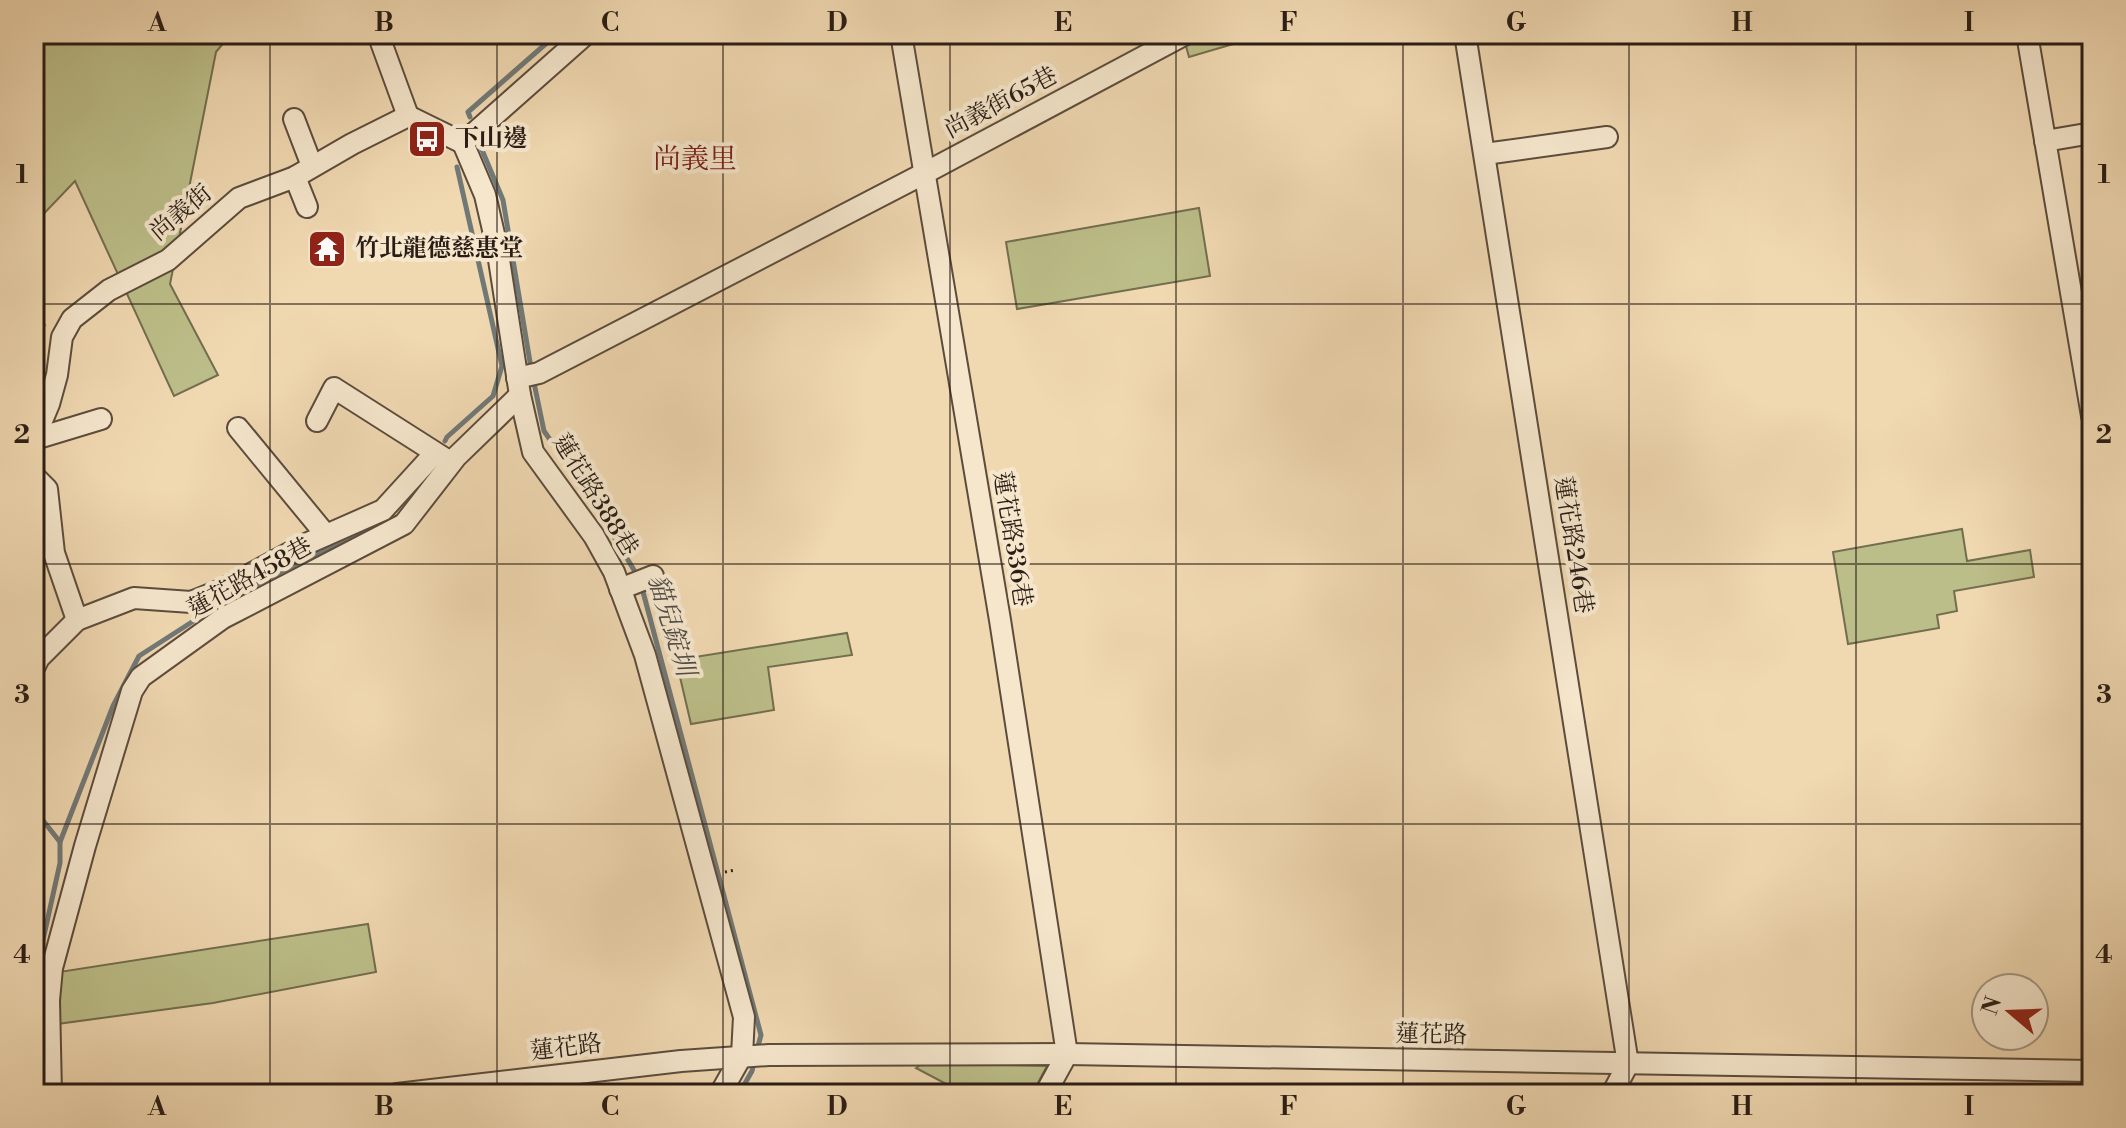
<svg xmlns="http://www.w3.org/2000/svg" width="2126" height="1128" viewBox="0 0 2126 1128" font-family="'Libre Bodoni','Noto Serif TC',serif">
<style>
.green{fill:#bcbe89;stroke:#736e50;stroke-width:2}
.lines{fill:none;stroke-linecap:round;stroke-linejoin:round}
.stream{stroke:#717977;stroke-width:5}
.minor-casing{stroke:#5c4c3d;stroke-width:24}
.path{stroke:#2a1d16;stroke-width:3;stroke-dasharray:2 4;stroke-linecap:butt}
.minor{stroke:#f5e6cc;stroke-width:20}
.grid{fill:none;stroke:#2a1d16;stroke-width:2;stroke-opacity:0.55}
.labels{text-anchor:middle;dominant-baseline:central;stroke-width:8;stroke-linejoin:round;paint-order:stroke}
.street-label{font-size:24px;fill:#2a1d16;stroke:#f5e6cc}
.poi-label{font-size:24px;font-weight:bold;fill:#2a1d16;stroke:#f5e6cc;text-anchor:start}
.water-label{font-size:26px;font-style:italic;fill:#4d4b47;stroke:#f5e6cc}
.quarter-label{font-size:28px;fill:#7a1f14;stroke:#f5e6cc}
.neatline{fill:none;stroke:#2a1d16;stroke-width:3}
.grid-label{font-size:26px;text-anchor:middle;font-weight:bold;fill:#2a1d16}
</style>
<rect width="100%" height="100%" fill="#f0d8b1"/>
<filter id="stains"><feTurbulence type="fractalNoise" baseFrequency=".0025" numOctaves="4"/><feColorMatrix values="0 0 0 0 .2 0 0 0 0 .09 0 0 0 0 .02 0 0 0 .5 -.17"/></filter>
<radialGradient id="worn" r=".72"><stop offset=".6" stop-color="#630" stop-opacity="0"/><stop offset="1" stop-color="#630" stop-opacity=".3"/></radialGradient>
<g class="green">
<path d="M34 34H231L216 52 170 284 218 375 174 396 75 181 34 224Z"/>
<path d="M1193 34H1256L1257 37 1189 57 1184 39Z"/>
<path d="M1199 208 1210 276 1017 309 1006 242Z"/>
<path d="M1962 529 1967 561 2030 550 2034 577 1954 591 1957 611 1937 615 1939 628 1848 644 1833 552Z"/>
<path d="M847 633 852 655 768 667 774 710 691 724 676 660Z"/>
<path d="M368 924 376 972 213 1003 57 1024 59 972Z"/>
<path d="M923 1063 1047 1066 1032 1094H965L916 1068Z"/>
</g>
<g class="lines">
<g class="stream">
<path d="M470 117 468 112 557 34"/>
<path d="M477 138 503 200 531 368"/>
<path d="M533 378 544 431 592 500 637 575"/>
<path d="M445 441 447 437 493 396 502 366 457 167"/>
<path d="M642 588 761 1035 757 1050"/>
<path d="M222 602 361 531"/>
<path d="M34 809 60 842V863L37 967 35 1094"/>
<path d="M60 842 113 706 139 656 195 620"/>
<path d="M739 1094 752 1071 755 1059"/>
</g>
<g class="minor-casing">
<g id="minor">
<path d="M378 34 408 116"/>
<path d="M901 34 1000 620 1067 1054 1045 1094"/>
<path d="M1465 34 1628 1064 1612 1094"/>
<path d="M2027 34 2092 416"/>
<path d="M408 116 463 143"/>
<path d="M294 119 312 166"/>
<path d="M2045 141 2092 133"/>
<path d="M463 143 485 195 497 247 520 395 533 452 594 536 614 572 645 655 744 1017 742 1055 720 1094"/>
<path d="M463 143 586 34"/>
<path d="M1485 154 1607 137"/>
<path d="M295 177 307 207"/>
<path d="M517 378 539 373 925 173 1186 34"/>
<path d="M317 421 334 388 444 458"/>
<path d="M238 428 326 535"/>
<path d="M35 439 101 419"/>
<path d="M34 440 49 404 57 375 62 337 72 319 109 290 168 260 239 198 295 177 352 144 408 116"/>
<path d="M34 476 47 489 54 553 77 620"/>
<path d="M620 589 653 576"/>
<path d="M34 668 39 658 77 620 134 598 191 602 223 589 306 544 383 510 435 453"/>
<path d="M51 1094 49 1000 52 968 85 846 132 691 141 677 223 618 404 524 456 457 520 395"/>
<path d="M397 1094 681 1061 769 1055 1067 1054 2092 1071"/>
</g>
</g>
<g class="path">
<path d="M34 328 46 325"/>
<path d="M725 872 735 870"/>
</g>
<use href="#minor" class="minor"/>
</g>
<path class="grid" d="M270 34V1094M497 34V1094M723 34V1094M950 34V1094M1176 34V1094M1403 34V1094M1629 34V1094M1856 34V1094M34 304H2092M34 564H2092M34 824H2092"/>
<defs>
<g id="bus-square" transform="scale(2)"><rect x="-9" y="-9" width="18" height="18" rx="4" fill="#8f2418" stroke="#f5e6cc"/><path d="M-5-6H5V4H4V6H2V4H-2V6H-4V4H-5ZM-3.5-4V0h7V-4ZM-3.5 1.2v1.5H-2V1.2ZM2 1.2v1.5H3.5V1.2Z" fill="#fff"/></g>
<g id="temple-square" transform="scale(2)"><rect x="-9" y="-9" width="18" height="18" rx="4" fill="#8f2418" stroke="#f5e6cc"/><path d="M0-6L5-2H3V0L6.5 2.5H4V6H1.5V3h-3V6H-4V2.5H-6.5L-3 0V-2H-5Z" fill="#fff"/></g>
</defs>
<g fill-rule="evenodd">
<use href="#bus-square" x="427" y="139"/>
<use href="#temple-square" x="327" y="249"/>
</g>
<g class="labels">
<g class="street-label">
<text transform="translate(1001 103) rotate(-28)">尚義街65巷</text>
<text transform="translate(181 213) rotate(-40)">尚義街</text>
<text transform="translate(595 495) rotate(58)">蓮花路388巷</text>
<text transform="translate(1012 539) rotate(81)">蓮花路336巷</text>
<text transform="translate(1573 545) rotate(81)">蓮花路246巷</text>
<text transform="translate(250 578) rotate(-29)">蓮花路458巷</text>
<text transform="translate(1431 1035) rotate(1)">蓮花路</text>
<text transform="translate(566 1048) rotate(-7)">蓮花路</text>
</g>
<g class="poi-label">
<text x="455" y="139">下山邊</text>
<text x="355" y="249">竹北龍德慈惠堂</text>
</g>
<g class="water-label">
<text transform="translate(671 625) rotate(73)">貓兒錠圳</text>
</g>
<g class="quarter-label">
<text x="695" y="159">尚義里</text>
</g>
</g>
<rect width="2126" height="1128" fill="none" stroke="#f0d8b1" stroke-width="88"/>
<g transform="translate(2010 1012) rotate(289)"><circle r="38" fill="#f5e6cc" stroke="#a49683" stroke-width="2"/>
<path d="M0-6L14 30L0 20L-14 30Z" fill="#8f2418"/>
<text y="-12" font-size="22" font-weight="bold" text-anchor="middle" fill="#2a1d16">N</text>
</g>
<rect x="44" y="44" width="2038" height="1040" class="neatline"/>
<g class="grid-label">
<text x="157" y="31">A</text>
<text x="384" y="31">B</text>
<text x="610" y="31">C</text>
<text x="837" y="31">D</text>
<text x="1063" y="31">E</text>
<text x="1289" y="31">F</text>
<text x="1516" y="31">G</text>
<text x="1742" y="31">H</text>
<text x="1969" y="31">I</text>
<text x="22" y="183">1</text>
<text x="2104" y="183">1</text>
<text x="22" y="443">2</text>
<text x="2104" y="443">2</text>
<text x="22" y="703">3</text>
<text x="2104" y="703">3</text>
<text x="22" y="963">4</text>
<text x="2104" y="963">4</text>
<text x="157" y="1115">A</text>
<text x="384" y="1115">B</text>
<text x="610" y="1115">C</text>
<text x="837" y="1115">D</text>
<text x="1063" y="1115">E</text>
<text x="1289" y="1115">F</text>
<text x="1516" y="1115">G</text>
<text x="1742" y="1115">H</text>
<text x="1969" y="1115">I</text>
</g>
<rect width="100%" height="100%" filter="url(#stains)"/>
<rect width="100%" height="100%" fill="url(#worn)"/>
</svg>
